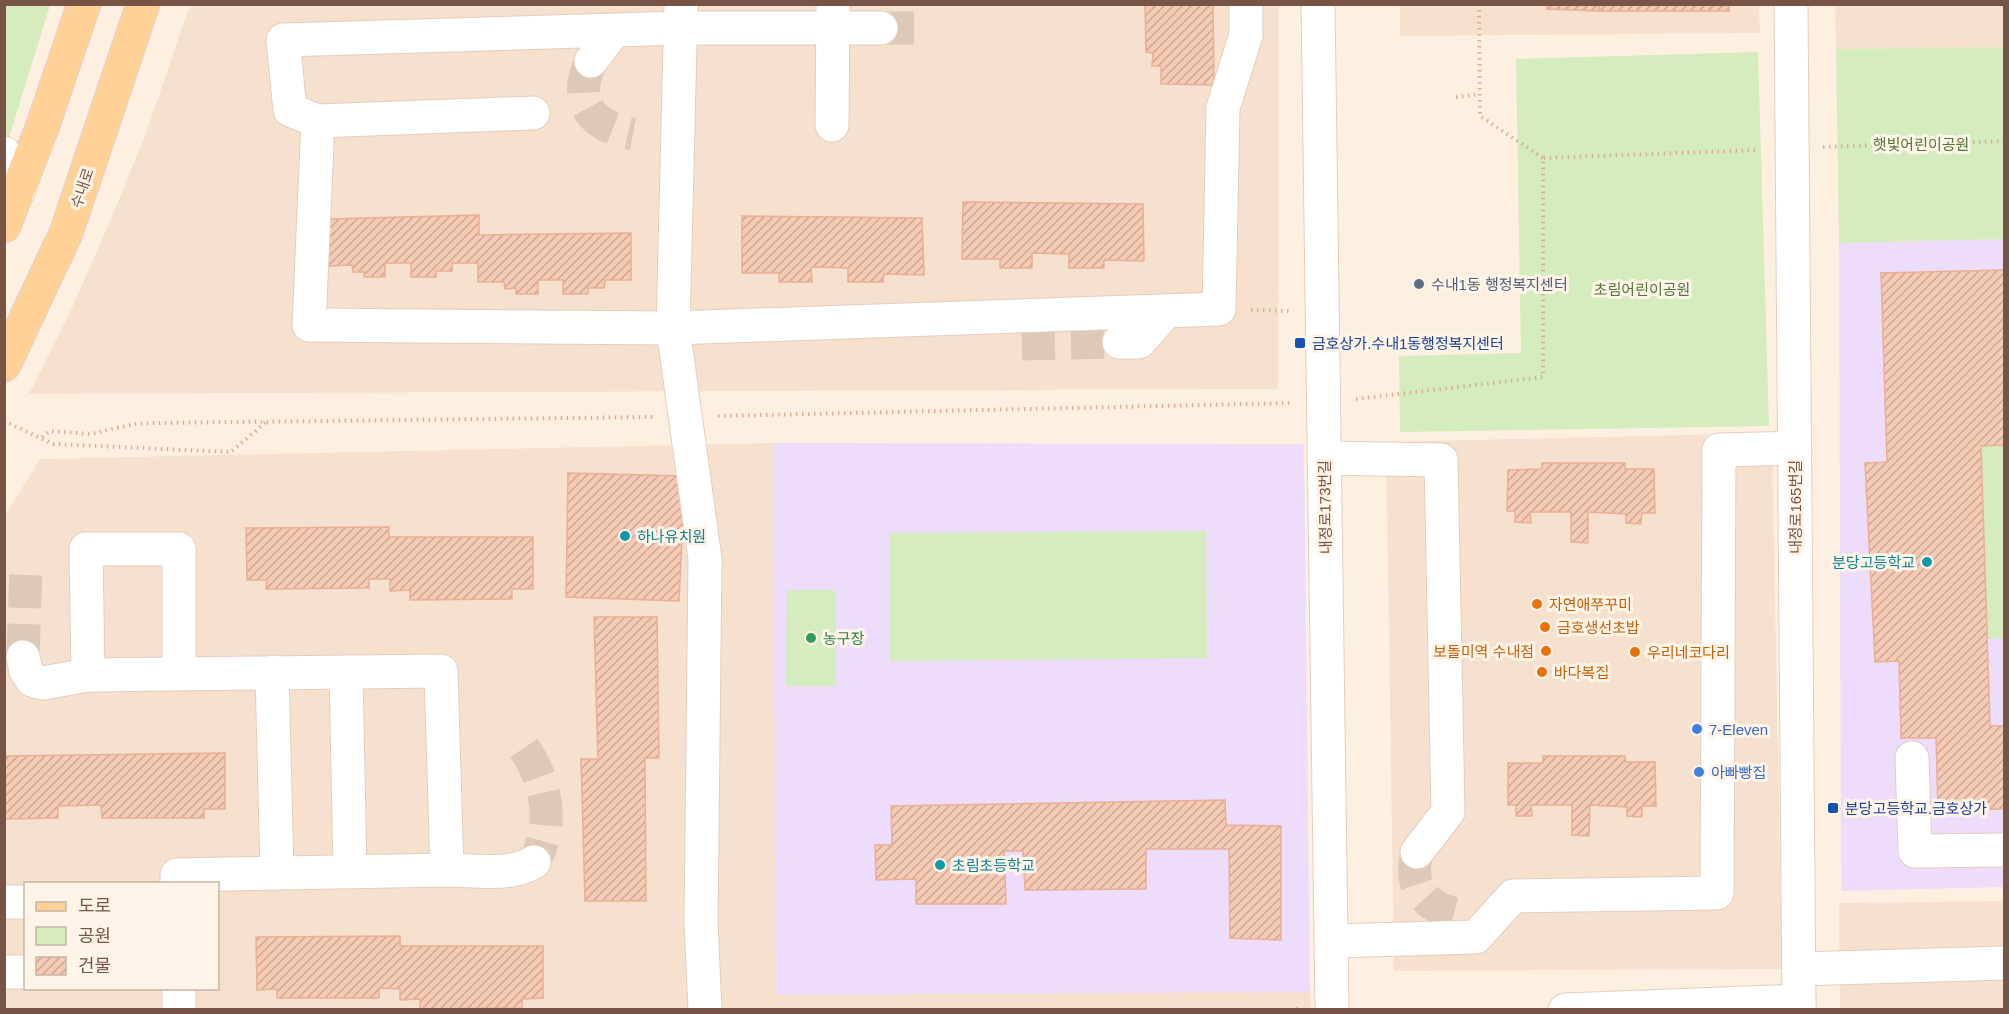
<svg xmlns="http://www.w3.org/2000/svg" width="2009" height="1014" viewBox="0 0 2009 1014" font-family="Arial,'Noto Sans KR',sans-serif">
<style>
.residential{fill:#f6e1ce;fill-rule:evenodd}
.education{fill:#edddfa}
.park{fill:#d4ecbe}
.building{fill:url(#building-hatch);stroke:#eaaf94;stroke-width:1.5}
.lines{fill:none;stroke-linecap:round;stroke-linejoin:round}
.minor-tunnel{stroke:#dcc9b9;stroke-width:33;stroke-dasharray:33 16;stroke-linecap:butt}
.minor-casing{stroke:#e5cdbe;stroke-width:35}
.major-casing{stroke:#dcd3cf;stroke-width:35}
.path{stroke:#daae99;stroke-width:4;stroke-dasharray:1.5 4.5;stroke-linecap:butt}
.minor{stroke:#fff;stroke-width:33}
.major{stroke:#ffd196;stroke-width:33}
.service-dot{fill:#5c6f8a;stroke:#fff4e8;stroke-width:2}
.transit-dot{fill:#1a4fb4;stroke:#fff4e8;stroke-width:2}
.culture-dot{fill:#0f9aa8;stroke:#fff4e8;stroke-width:2}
.food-dot{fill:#e8710a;stroke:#fff4e8;stroke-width:2}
.leisure-dot{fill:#2e9e5b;stroke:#fff4e8;stroke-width:2}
.shop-dot{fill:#3f7fe0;stroke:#fff4e8;stroke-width:2}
.labels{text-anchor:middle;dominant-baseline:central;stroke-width:6;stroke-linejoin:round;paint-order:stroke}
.park-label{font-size:15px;fill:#51783a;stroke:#fff4e8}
.street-label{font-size:15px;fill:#775445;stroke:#fff4e8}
.service-label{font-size:15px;fill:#4e5e75;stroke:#fff4e8;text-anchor:start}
.transit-label{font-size:15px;fill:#164399;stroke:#fff4e8;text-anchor:start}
.culture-label{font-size:15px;fill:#0d838f;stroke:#fff4e8;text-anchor:start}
.food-label{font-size:15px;fill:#c56008;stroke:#fff4e8;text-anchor:start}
.leisure-label{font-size:15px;fill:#27864d;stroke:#fff4e8;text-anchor:start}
.shop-label{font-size:15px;fill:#366cbe;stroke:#fff4e8;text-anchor:start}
</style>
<defs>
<pattern id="building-hatch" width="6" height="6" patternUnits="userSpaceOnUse" patternTransform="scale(1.5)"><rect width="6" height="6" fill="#f6cbb5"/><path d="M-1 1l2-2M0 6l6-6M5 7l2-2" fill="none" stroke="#cca795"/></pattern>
</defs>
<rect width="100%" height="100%" fill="#fef0e0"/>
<g class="residential">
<path d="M190 5H1279L1278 389 29 394 71 310 111 219 147 130Z"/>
<path d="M1400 5H1759L1760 33 1400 36Z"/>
<path d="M1835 5H2004V47L1836 49Z"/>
<path d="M1772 433 1782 969 1394 971 1386 442Z"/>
<path d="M774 443 775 995 1310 992V1009H5L4 517 40 459ZM26 884H218V988H26Z"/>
<path d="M2004 901V1009H1840L1839 903Z"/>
</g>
<g class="education">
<path d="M2004 239V887L1841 891 1839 243Z"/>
<path d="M774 443 1304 444 1310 992 775 995Z"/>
</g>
<g class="park">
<path d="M5 5H50L5 151Z"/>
<path d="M2004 47V239L1839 243 1836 49Z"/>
<path d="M1758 52 1769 426 1400 432 1399 356 1521 353 1516 59Z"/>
<path d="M2004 326V638L1986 639 1979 327Z"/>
<path d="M1206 531 1207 658 890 661 889 533Z"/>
<path d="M787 590H836V686H786Z"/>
</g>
<g class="building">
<path d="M1145 4H1213L1214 85 1161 84V66H1152L1153 53 1146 52Z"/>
<path d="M1547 4H1599V11L1547 9Z"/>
<rect x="1599" y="4" width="130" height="7"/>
<path d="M963 202 1143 204 1144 261 1104 260V268H1069V254L1032 253V268H1000V259H962Z"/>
<path d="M479 215V235L631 233V280H605L604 288H588V294H563V280H538V294H516V288L505 289 504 282H478V263H452V271H436V277H411V263H385V277H364V272H353L352 265 328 266 327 219Z"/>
<path d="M742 216 922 218 924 275 884 274 883 282H848V268L811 267 812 282H779V273H742Z"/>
<path d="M2004 270V445L1981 446 1990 726H2004V809L1938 810 1936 738H1901L1899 661 1875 662 1865 463 1887 462 1881 273Z"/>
<path d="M1542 463H1625V469H1654L1655 513H1642L1641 524 1626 523V514L1588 512V543L1571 542V512H1530L1531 523 1515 522V511H1507L1508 470 1542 469Z"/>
<path d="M568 473 685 476 679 601 566 597Z"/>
<path d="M389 527V537H533V589H512V599L410 600V590L390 591V579H369V588L266 589 267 580H247L246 528Z"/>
<path d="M594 617H657L659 758H645L646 901H585L581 759H598Z"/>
<path d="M225 753V809H204V818H102L101 805 58 806V818L4 819V756Z"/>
<path d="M1543 756H1625L1626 762H1655L1656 806H1642V817L1627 816V807L1590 805 1589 836 1572 835V805H1531L1532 816H1516V805H1508V763H1543Z"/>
<path d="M1225 800 1226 825 1281 826V940L1230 938 1229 849H1146V889L1025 890 1023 851H1004L1006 904H916V879L876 880 875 845H892L891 806Z"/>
<path d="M400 936V946H543V998L522 999V1008L420 1009V999L400 1000V989L379 988V998H277V989L257 990 256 937Z"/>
</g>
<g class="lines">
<g class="minor-tunnel">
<path d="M881 28H925"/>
<path d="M591 61C572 102 590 126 633 134"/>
<path d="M1022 344 1119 342"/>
<path d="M23 657 26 566"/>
<path d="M524 748C547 782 555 825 534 862"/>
<path d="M1417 852C1407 892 1429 911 1468 916"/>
</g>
<g class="minor-casing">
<g id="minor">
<path d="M681 4 673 328 705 559 701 923 705 1010"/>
<path d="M1318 4 1332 1010"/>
<path d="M1791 4 1799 1010"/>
<path d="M881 28H681L283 40 290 110 318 121 309 325 673 328 1219 309 1223 108 1246 35V4"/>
<path d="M591 61 614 31"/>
<path d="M318 121 533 113"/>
<path d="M832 125 833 4"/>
<path d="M4 153 19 190"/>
<path d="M1119 342H1139L1166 312"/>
<path d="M1324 458 1441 460 1448 812 1417 852"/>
<path d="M23 657 26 671 32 680 43 683 88 675"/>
<path d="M272 672 277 873"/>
<path d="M346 672 350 872"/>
<path d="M1912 758 1915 851 2004 850"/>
<path d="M447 870C475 870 510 877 534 862"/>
<path d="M177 884V875L447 870 441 671C323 672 206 674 88 675L86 549H179V674"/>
<path d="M4 902H26"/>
<path d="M1331 941 1476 937 1513 896 1717 893 1719 450 1795 448"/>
<path d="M1799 969 2004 963"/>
<path d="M4 972H26"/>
<path d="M179 988V1010"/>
<path d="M1565 1010 1799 1001"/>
</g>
</g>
<g class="major-casing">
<g id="major">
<path d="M4 226 43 125 84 4"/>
<path d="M4 365 66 233 143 4"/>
</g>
</g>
<g class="path">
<path d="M1479 4 1480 116 1543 158"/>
<path d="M1456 97 1479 94"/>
<path d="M1823 147 2004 141"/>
<path d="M1251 310 1291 311"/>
<path d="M1356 399 1543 377V158L1759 150"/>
<path d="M718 416 1292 403"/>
<path d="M4 421 53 444 231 452 266 422"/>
<path d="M42 437 50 431 91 434 134 424 155 423 653 417"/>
<path d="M1284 1010 1299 1009"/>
</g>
<use href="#minor" class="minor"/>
<use href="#major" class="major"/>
</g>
<circle class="service-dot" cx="1419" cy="284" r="6"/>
<g class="transit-dot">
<rect x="1294" y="337" width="12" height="12" rx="3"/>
<rect x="1827" y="802" width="12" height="12" rx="3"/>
</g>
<g class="culture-dot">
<circle cx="625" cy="536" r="6"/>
<circle cx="1927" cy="562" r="6"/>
<circle cx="940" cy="865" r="6"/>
</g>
<g class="food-dot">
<circle cx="1537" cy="604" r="6"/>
<circle cx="1545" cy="627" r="6"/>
<circle cx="1546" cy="651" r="6"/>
<circle cx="1635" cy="652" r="6"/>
<circle cx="1542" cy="672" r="6"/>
</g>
<circle class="leisure-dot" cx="811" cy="638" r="6"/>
<g class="shop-dot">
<circle cx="1697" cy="729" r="6"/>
<circle cx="1699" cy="772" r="6"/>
</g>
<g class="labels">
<g class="park-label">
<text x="1921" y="144">햇빛어린이공원</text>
<text x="1642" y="289">초림어린이공원</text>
</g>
<g class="street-label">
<text transform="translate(82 188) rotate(-71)">수내로</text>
<text transform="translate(1325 507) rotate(-91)">내정로173번길</text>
<text transform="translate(1795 507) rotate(-90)">내정로165번길</text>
</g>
<g class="service-label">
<text x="1431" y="284">수내1동 행정복지센터</text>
</g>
<g class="transit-label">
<text x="1312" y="343">금호상가.수내1동행정복지센터</text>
<text x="1845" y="808">분당고등학교.금호상가</text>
</g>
<g class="culture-label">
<text x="637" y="536">하나유치원</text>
<text x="1915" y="562" text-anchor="end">분당고등학교</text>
<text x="952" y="865">초림초등학교</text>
</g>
<g class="food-label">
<text x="1549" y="604">자연애쭈꾸미</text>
<text x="1557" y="627">금호생선초밥</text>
<text x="1534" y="651" text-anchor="end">보돌미역 수내점</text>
<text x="1647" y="652">우리네코다리</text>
<text x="1554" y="672">바다복집</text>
</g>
<g class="leisure-label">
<text x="823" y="638">농구장</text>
</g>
<g class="shop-label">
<text x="1709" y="729">7-Eleven</text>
<text x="1711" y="772">아빠빵집</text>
</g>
</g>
<rect width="2009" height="1014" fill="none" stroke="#775445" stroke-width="12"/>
<rect x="24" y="882" width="195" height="108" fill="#fff4e8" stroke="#c9b4a7" stroke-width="1.5"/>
<rect x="36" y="902" width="30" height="9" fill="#ffd196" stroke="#c9b4a7" stroke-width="1.5"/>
<text x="78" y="912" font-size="18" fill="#775445">도로</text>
<rect x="36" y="927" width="30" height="18" fill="#d4ecbe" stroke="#c9b4a7" stroke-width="1.5"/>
<text x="78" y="942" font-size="18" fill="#775445">공원</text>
<rect x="36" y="957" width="30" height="18" fill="url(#building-hatch)" stroke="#c9b4a7" stroke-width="1.5"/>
<text x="78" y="972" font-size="18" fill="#775445">건물</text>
</svg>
